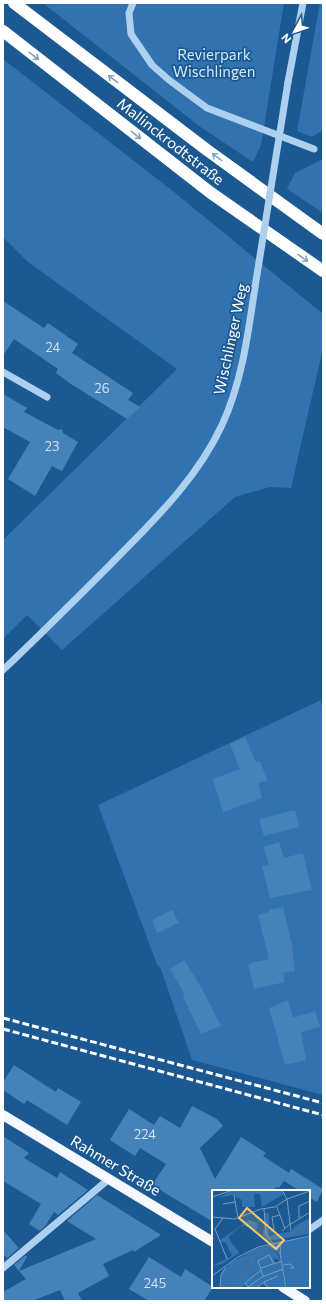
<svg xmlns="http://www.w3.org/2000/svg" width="326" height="1304" viewBox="0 0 326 1304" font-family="Commissioner,sans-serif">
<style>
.green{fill:#3073b0}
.building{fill:#4582b9}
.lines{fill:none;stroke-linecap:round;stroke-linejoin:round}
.minor{stroke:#add0ee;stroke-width:7}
.major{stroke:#f5f9ff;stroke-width:10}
.highway{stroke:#fff;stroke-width:12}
.rail{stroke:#fff;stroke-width:3;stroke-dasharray:7 3;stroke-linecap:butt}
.minor-bridge{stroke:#add0ee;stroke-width:7}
.oneway{stroke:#82a4c3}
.labels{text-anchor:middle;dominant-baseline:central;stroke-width:3.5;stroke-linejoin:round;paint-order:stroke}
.number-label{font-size:13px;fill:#d0e0ee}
.park-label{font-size:15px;fill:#d3e8fa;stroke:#1c5992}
.street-label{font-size:15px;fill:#fff;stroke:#1c5992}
.inset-river{fill:none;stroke:#48729b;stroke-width:2}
.inset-road{fill:none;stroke:#779bbe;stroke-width:1}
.view{fill:#fec96c;fill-opacity:0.15;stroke:#fec96c;stroke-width:2}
.inset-edge{fill:none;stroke:#fff;stroke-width:2}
</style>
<rect width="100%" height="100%" fill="#1c5992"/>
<g class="green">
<path d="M43 3H284L261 145 253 162 199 126Z"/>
<path d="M320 3H323V130L312 137 297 131Z"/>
<path d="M3 59 174 192 323 314V348L291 488 270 487 235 497 62 650 27 615 3 639V540L177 369 28 262 3 237Z"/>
<path d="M323 159V213L287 189 295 173Z"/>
<path d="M321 700 323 716V1095L192 1060 161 969 157 965 98 805Z"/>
</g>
<g class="building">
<path d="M3 301 44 328 48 323 78 344 72 353 133 393 128 400 140 407 127 419 71 384 56 373 58 369 14 339 3 356Z"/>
<path d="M3 394 27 408 24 412 58 430 62 429 63 433 78 442 62 471 52 466 35 496 8 479 30 442 3 427Z"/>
<path d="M245 737 256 762 260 761 267 780 258 783 262 798 223 812 213 779 240 769 230 744Z"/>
<path d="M295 810 299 827 264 836 259 819Z"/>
<path d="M279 842 284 858 303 853 312 890 270 898 262 866 269 865 263 847Z"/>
<path d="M283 907 292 945 295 971 283 973 285 982 254 989 248 964 269 959 258 915 269 912V910Z"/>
<path d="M172 910 179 923 157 933 152 920Z"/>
<path d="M184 960 201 987 221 1026 201 1034 183 997 185 995 170 969Z"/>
<path d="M288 1000 293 1018 315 1011 320 1027 301 1032 306 1060 285 1065 269 1008Z"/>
<path d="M14 1065 56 1092 58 1088 81 1102 67 1125 27 1100 24 1104 3 1090V1082Z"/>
<path d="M192 1106 217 1119 223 1126 200 1148 215 1179 241 1137 266 1153 263 1156 289 1173 279 1188 276 1187 273 1191H213V1222L152 1185 166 1164 140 1148 135 1156 110 1140 129 1109 154 1125 160 1116 180 1128Z"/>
<path d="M3 1136 29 1153 24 1158 57 1178 60 1172 88 1190 58 1215 54 1212 46 1225 40 1231 29 1224 41 1204 3 1181Z"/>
<path d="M291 1169 323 1189 317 1202 309 1197V1191H300L284 1181Z"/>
<path d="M97 1195 161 1235 134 1252 133 1250 103 1264 109 1276 78 1293 82 1301H65L60 1290 32 1301H3V1292L26 1279 19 1271 96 1239 67 1221Z"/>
<path d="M3 1230 19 1248 7 1258 3 1254Z"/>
<path d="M26 1255 27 1257 19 1271 14 1265Z"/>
<path d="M149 1257 181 1277 185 1269 213 1287 204 1301H149L129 1289Z"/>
</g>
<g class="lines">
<g class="minor">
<path d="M133 3 129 13 131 34 152 65 169 80 207 108 314 149"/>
<path d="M288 82 303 3"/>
<path d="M3 372 47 397"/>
<path d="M3 670C39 636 74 601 109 566 151 523 196 481 222 425 242 382 248 334 255 287"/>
<path d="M309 1230 323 1220"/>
<path d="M3 1268 109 1179"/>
</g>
<g class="major">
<path d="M3 1115 213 1242"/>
<path d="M283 1287 305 1301"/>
</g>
<g class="highway">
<path d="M14 3 207 150 323 234"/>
<path d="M3 31 211 193 323 271"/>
</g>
<g class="rail">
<path d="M3 1018 323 1103"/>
<path d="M3 1029 323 1115"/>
</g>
<path class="minor-bridge" d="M255 287 288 82"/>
</g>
<defs><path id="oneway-shaft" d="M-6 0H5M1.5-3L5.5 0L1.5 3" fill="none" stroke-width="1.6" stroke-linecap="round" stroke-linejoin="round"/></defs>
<g class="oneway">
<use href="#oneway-shaft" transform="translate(34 56) rotate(38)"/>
<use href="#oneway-shaft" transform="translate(113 79) rotate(-143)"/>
<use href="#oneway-shaft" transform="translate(136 135) rotate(38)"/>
<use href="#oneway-shaft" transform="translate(217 157) rotate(-144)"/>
<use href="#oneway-shaft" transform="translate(303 258) rotate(34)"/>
</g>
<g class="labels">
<g class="number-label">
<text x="53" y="347">24</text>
<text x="102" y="388">26</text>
<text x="52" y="446">23</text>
<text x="145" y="1134">224</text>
<text x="155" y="1283">245</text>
</g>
<g class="park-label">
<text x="214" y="54">Revierpark<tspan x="214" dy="17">Wischlingen</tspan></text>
</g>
<g class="street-label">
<text transform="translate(171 141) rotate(38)">Mallinckrodtstraße</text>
<text transform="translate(230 339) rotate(-78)">Wischlinger Weg</text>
<text transform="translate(116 1165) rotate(31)">Rahmer Straße</text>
</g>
</g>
<g transform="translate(212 1190)">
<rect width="98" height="98" fill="#1c5992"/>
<path d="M21 0H69L72 4 50 17 48 4H42L43 17H30V10L21 5 6 8ZM53 23H56L57 26V46L80 41 83 36 98 28V44L55 51 51 46ZM37 30 46 33 44 42 33 36H29L16 47 27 63 10 74 0 76 20 66 14 53 7 51ZM98 47V98H75V92L73 98H55L51 94 45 98H36L34 95 29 98H8L9 83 20 72 45 58 61 55 69 71 62 68 63 73 70 71 68 64 61 53Z" fill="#3073b0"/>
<path class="inset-river" d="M75 46 98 33M28 69 41 68M19 98 33 83 43 66 59 56"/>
<path class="inset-road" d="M70 0 75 9 79 41M22 5 26 28M0 7 21 0M11 14 23 12M65 17 73 39M52 19 54 44 68 64 74 98M0 27 23 29 49 19 63 17 75 9 98 1M11 28 3 39 15 69M87 28V16L98 11M79 34 98 22M59 41 62 40 60 27 68 25M70 41 79 33M68 53 69 68M46 71 57 65 62 74M46 71 51 86M71 75 78 74 82 78H78M49 78 70 71M49 80 33 93 36 97 50 87M0 86 26 67 46 57 98 46M50 87 71 79M52 92 66 86M8 98 9 85 14 77M44 98 52 92 56 98"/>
<path class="view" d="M35 18 72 50 64 59 27 28Z"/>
<rect width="98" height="98" class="inset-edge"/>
</g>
<rect width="326" height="1304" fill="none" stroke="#ffffff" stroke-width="8"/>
<g transform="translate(294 32) rotate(230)" stroke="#1c5992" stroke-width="3" paint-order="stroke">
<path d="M0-3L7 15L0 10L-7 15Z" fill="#ffffff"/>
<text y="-6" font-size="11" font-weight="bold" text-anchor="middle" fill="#ffffff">N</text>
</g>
</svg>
